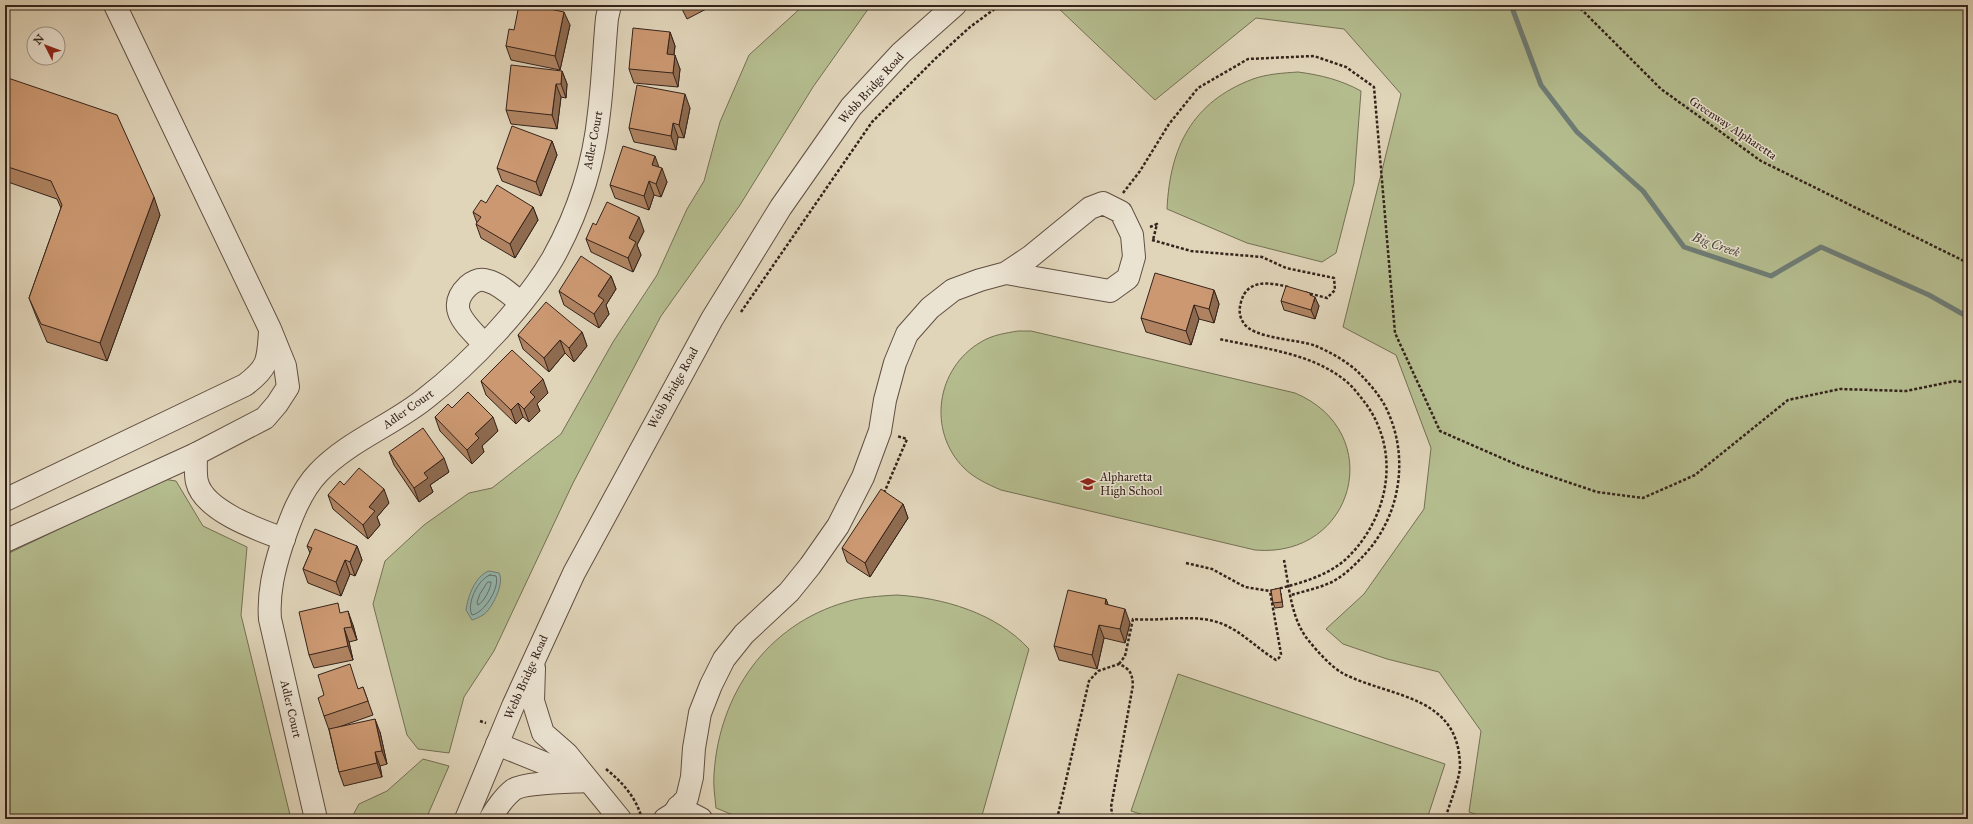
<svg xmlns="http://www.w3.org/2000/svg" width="1973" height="824" viewBox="0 0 1973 824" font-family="'IM FELL Great Primer',serif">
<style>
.green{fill:#b4bc8e;stroke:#747054}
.water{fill:#94b8b1;stroke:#6e7c75}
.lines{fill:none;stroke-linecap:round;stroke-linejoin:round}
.shore{stroke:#646e66;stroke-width:1}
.stream{stroke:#6e7c75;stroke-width:5}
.minor-casing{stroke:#604f42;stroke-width:24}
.path{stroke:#35231b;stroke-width:2.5;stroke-dasharray:3 2;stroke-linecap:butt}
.minor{stroke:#ebe3d2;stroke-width:22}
.wall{fill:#af8361;stroke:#35231b}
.shaded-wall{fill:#8e6a4f;stroke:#35231b}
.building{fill:#cb9871;stroke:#35231b}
.labels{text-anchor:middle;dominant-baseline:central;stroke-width:3;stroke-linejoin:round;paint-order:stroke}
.street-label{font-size:12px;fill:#35231b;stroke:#ebe3d2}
.poi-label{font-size:12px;fill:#35231b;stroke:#ebe3d2;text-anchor:start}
.water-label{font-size:13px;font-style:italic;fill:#4d4840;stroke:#ebe3d2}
</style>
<rect width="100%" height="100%" fill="#e0d4b9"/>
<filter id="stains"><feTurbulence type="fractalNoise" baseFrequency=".005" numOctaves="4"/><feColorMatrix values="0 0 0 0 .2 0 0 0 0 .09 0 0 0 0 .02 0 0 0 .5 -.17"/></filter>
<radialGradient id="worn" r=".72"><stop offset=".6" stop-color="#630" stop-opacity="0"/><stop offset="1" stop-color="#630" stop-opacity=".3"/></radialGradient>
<g class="green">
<path d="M804 5H871L813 87 740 205 661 316 573 483 494 651 464 697 449 753 418 749 407 735 373 604 385 561 424 525 469 493 492 488 561 434 613 342 657 275 687 209 704 181 720 122 749 55Z"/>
<path d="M1055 5H1968V819H1490L1469 812 1481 731 1439 672 1387 659 1343 644 1326 629 1364 594 1424 509 1431 448 1396 355 1343 327 1401 94 1344 29 1256 18 1155 100Z"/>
<path d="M1298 72C1321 75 1341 80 1361 91L1354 183 1336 253 1322 262 1247 243 1167 209C1170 147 1192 102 1253 79 1267 74 1283 73 1298 72Z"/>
<path d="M1018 331H1031L1295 393C1388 432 1355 559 1255 550L1001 490C987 484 974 478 964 468 927 431 936 368 981 342 992 335 1006 333 1018 331Z"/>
<path d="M163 479 176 481 203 526 247 547 241 615 291 819H5V555Z"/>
<path d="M897 595C944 598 996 613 1029 649L981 819H743L716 808C715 797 713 785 714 774 719 695 766 625 846 602 862 597 880 596 897 595Z"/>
<path d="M1178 674 1445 764 1427 819H1156L1131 811Z"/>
<path d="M423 759 449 766 426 819H351L359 804 387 791Z"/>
</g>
<path class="water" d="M489 571 499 573C505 583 492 609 483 615 480 617 475 619 472 620L466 610C468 596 475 576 489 571Z"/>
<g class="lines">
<g class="shore">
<path d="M490 575 496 576C500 588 484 613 472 615 466 604 478 579 490 575Z"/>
<path d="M488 582H491C491 588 484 602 478 605L477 602 480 594Z"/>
</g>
<path class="stream" d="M1511 5 1541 85 1577 132 1643 191 1684 247 1771 276 1821 247 1929 295 1968 317"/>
<g class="minor-casing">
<g id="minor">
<path d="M484 344C468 326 444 309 468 286 474 281 480 278 488 281 500 284 511 295 521 303"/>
<path d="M196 454C196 463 195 474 197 482 204 511 259 530 284 539"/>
<path d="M5 500 245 385C269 367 268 360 270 332"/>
<path d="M5 541 196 454 265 418 277 404 288 387 285 366 270 329 115 5"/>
<path d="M534 668 533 701 543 733 567 754 620 819"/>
<path d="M497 744 581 778"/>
<path d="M678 807 701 819"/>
<path d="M316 819 270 619C268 593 274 569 282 544 290 520 300 492 318 473 348 441 393 425 426 398 470 364 525 306 553 258 578 213 594 163 599 113 603 81 604 49 607 18L610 5"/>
<path d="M466 819 513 706 574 573 712 319 781 207 851 107 901 53 955 5"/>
<path d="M490 819C495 810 505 796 513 790 524 782 573 782 588 781"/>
<path d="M665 819 673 814 687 798 692 777 694 748 700 713 711 685 724 659 744 634 789 592 810 566 838 526 863 477 880 431 885 400 895 363 907 334 930 308 953 290 980 280 1006 273 1030 257 1090 208 1103 203 1121 212 1132 235 1134 257 1128 278 1110 291 1006 273"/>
</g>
</g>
<g class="path">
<path d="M1577 5 1661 89 1761 161 1968 263"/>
<path d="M1123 193 1140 171 1169 124 1198 88 1248 59 1314 56 1346 67 1374 87 1395 333 1440 431 1520 466 1597 492 1643 498 1695 475 1788 400 1840 389 1906 391 1955 381 1968 383"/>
<path d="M1150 227 1157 224 1153 240"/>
<path d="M1152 240 1191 251 1262 257 1286 268 1334 278 1335 290 1327 298 1304 292"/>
<path d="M1288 287C1269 282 1247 279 1241 302 1239 309 1239 316 1243 322 1252 339 1298 339 1316 346 1330 352 1346 361 1357 371 1369 383 1381 396 1388 412 1409 459 1400 515 1366 553 1356 564 1345 575 1332 582 1319 588 1305 591 1291 595"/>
<path d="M741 312 872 122 936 58 970 27 1000 5"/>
<path d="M884 493 907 439 897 436"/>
<path d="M1284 560C1289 586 1291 620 1309 641 1318 652 1331 667 1344 674 1392 698 1459 695 1460 766 1460 778 1449 806 1445 819"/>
<path d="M1186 563 1212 569 1245 587 1270 591"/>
<path d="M1119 664 1125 656 1133 619C1163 622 1196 612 1225 625 1243 633 1258 649 1276 660L1279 658 1281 654 1270 591C1296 584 1324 578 1345 560 1388 520 1402 454 1366 404 1359 395 1352 385 1342 378 1307 352 1260 348 1219 339"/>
<path d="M480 721 486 723"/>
<path d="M606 769C623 783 636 797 642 819"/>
<path d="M1039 819 1044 816 1053 819"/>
<path d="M1057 819 1089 681 1098 671 1119 664C1130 669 1132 673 1133 685L1111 807 1113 819"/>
</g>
<use href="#minor" class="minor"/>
</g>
<g class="wall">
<path d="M559 5H573L571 9Z"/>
<path d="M680 5H714L687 19Z"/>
<path d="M570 25 560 70 511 60 506 46 514 30Z"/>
<path d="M670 32 675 46 674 55 680 69 678 87 634 83 629 69Z"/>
<path d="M562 71 567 84 566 98 561 97 557 129 511 124 506 110Z"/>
<path d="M5 77 160 215 107 361 47 342 36 316 29 298 61 208 57 199 5 181Z"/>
<path d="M690 108 684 138 678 137 676 150 634 142 629 128Z"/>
<path d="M552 141 557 155 541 196 502 181 497 168Z"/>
<path d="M659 167 667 182 661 197 654 195 649 210 615 198 610 185Z"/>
<path d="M533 207 538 220 515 258 481 238 476 224 477 223 473 212Z"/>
<path d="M596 225 644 231 637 245 641 255 633 272 591 252 586 239Z"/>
<path d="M611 276 616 289 606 305 609 314 599 328 564 305 559 291Z"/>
<path d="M1214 290 1219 304 1214 323 1199 319 1191 345 1146 332 1141 318Z"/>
<path d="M1310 293 1311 296 1319 306 1315 319 1284 310 1281 301Z"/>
<path d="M582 332 587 346 574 362 565 353 549 372 523 349 518 335Z"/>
<path d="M481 381 548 393 537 404 540 411 529 422 523 417 516 424 486 395Z"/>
<path d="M452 408 498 431 482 446 484 452 472 464 440 431 435 417Z"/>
<path d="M389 452 449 472 430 485 433 492 419 502 394 465Z"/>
<path d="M344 485 389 503 377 517 380 525 368 539 333 509 328 495Z"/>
<path d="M903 504 908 518 870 577 847 562 842 548Z"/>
<path d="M307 546H357L362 560 355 576 350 574 341 596 308 583 303 569 310 553Z"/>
<path d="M1281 593 1283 607 1275 608 1273 603Z"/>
<path d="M1106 599 1108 605 1130 623 1125 643 1104 638 1097 669 1059 660 1054 646Z"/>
<path d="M341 613 353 625 357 640 349 642 353 660 314 668 309 655Z"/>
<path d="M363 687 373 715 336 728 380 732 387 764 380 766 382 777 344 786 339 772 329 730 324 716 359 689Z"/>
</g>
<g class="shaded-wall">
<path d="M570 5H573L571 9Z"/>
<path d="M564 12 570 25 560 70 555 56Z"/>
<path d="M670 32 675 46 672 68 667 54Z"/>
<path d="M675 55 680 69 678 87 673 73Z"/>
<path d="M562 71 567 84 566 98 561 84Z"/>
<path d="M556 84 561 97 557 129 552 115Z"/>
<path d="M685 94 690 108 684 138 679 125Z"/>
<path d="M673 123 678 137 676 150 671 136Z"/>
<path d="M552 141 557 155 541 196 536 182Z"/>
<path d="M655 156 660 170 652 165Z"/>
<path d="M662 168 667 182 661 197 656 184Z"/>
<path d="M649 181 654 195 649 210 644 196Z"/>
<path d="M154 197 160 215 107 361 100 343Z"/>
<path d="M533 207 538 220 515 258 510 244Z"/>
<path d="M639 217 644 231 637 245 641 255 633 272 628 258 629 238Z"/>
<path d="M611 276 616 289 606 305 609 314 599 328 594 314 598 296Z"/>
<path d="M1214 290 1219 304 1214 323 1209 309Z"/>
<path d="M1310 293 1314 302 1315 297 1319 306 1315 319 1311 310 1310 295Z"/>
<path d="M1194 305 1199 319 1191 345 1186 331Z"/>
<path d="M582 332 587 346 574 362 569 348Z"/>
<path d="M560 340 565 353 549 372 544 358Z"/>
<path d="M543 379 548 393 537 404 540 411 529 422 524 409 530 392Z"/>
<path d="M518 403 523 417 516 424 511 410Z"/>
<path d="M493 417 498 431 482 446 484 452 472 464 467 450 475 434Z"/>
<path d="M444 458 449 472 430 485 433 492 419 502 414 488 424 473Z"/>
<path d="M384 489 389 503 377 517 380 525 368 539 363 525 369 507Z"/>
<path d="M903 504 908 518 870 577 865 563Z"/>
<path d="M357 546 362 560 355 576 350 562Z"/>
<path d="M345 560 350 574 341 596 336 582Z"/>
<path d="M1106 599 1111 613 1105 604Z"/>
<path d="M1125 609 1130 623 1125 643 1120 629Z"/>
<path d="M348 611 353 625 357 640 352 627Z"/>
<path d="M1099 625 1104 638 1097 669 1092 655Z"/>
<path d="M344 628 349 642 353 660 348 646Z"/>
<path d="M375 719 380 732 387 764 382 751Z"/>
<path d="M375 752 380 766 382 777 377 763Z"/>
</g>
<g class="building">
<path d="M519 5H531L564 12 555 56 506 46 509 29 514 30Z"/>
<path d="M633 28 670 32 667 54 675 55 673 73 629 69Z"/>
<path d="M511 65 562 71 561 84H556L552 115 506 110Z"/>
<path d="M5 77 117 115 154 197 100 343 41 324 29 298 62 205 51 181 5 166Z"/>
<path d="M637 85 685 94 679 125 673 123 671 136 629 128Z"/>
<path d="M512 126 552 141 536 182 497 168Z"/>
<path d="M623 146 655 156 652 165 662 168 656 184 649 181 644 196 610 185Z"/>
<path d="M497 185 533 207 510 244 476 224 481 217 473 212 481 200 486 203Z"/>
<path d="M607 202 639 217 629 238 636 242 628 258 586 239 593 223 596 225Z"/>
<path d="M581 256 611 276 598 296 604 300 594 314 559 291Z"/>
<path d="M1155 273 1214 290 1209 309 1194 305 1186 331 1141 318Z"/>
<path d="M1286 286 1310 293V295L1315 297 1311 310 1281 301Z"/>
<path d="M546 302 582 332 569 348 560 340 544 358 518 335Z"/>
<path d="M512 350 543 379 530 392 535 397 524 409 518 403 511 410 481 381Z"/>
<path d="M468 392 493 417 475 434 479 438 467 450 435 417 448 404 452 408Z"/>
<path d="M423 428 444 458 424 473 428 478 414 488 389 452Z"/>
<path d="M359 468 384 489 369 507 375 511 363 525 328 495 340 481 344 485Z"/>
<path d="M881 489 903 504 865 563 842 548Z"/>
<path d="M315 529 357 546 350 562 345 560 336 582 303 569 312 548 307 546Z"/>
<path d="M1280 588 1282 602 1273 603 1271 590Z"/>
<path d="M1068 590 1106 599 1105 604 1125 609 1120 629 1099 625 1092 655 1054 646Z"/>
<path d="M338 603 340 613 348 611 352 627 344 628 348 646 309 655 299 612Z"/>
<path d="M350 664 358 689 363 687 368 701 324 716 318 698 324 695 318 675Z"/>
<path d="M375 719 382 751 375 752 377 763 339 772 329 729Z"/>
</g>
<defs>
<g id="school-bare" transform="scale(1.2)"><path d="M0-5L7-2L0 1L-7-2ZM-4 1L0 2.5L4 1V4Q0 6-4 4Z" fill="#8f2418" stroke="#ebe3d2" stroke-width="2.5" paint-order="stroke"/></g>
</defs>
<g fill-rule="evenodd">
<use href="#school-bare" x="1088" y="484"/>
</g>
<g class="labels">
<g class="street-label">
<text transform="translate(871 88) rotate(-48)">Webb Bridge Road</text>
<text transform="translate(1733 128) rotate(34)">Greenway Alpharetta</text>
<text transform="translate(593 140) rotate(-79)">Adler Court</text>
<text transform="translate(673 388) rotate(-61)">Webb Bridge Road</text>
<text transform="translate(408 409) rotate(-35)">Adler Court</text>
<text transform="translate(526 677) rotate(-66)">Webb Bridge Road</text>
<text transform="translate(291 709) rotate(77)">Adler Court</text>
</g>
<g class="poi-label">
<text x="1100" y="477">Alpharetta<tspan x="1100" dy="14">High School</tspan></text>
</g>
<g class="water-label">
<text transform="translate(1716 245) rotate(20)">Big Creek</text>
</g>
</g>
<rect width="1973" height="824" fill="none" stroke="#e0d4b9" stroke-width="20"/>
<rect x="6" y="6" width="1961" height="812" fill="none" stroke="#35231b" stroke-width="2"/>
<rect x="10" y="10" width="1953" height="804" fill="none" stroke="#35231b"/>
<g transform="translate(46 46) rotate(312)"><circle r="19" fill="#ebe3d2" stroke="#a29689"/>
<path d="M0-3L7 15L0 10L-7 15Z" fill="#8f2418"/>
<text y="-6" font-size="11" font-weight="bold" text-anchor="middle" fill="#35231b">N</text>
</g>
<rect width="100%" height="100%" filter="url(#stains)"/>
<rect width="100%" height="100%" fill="url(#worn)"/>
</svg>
